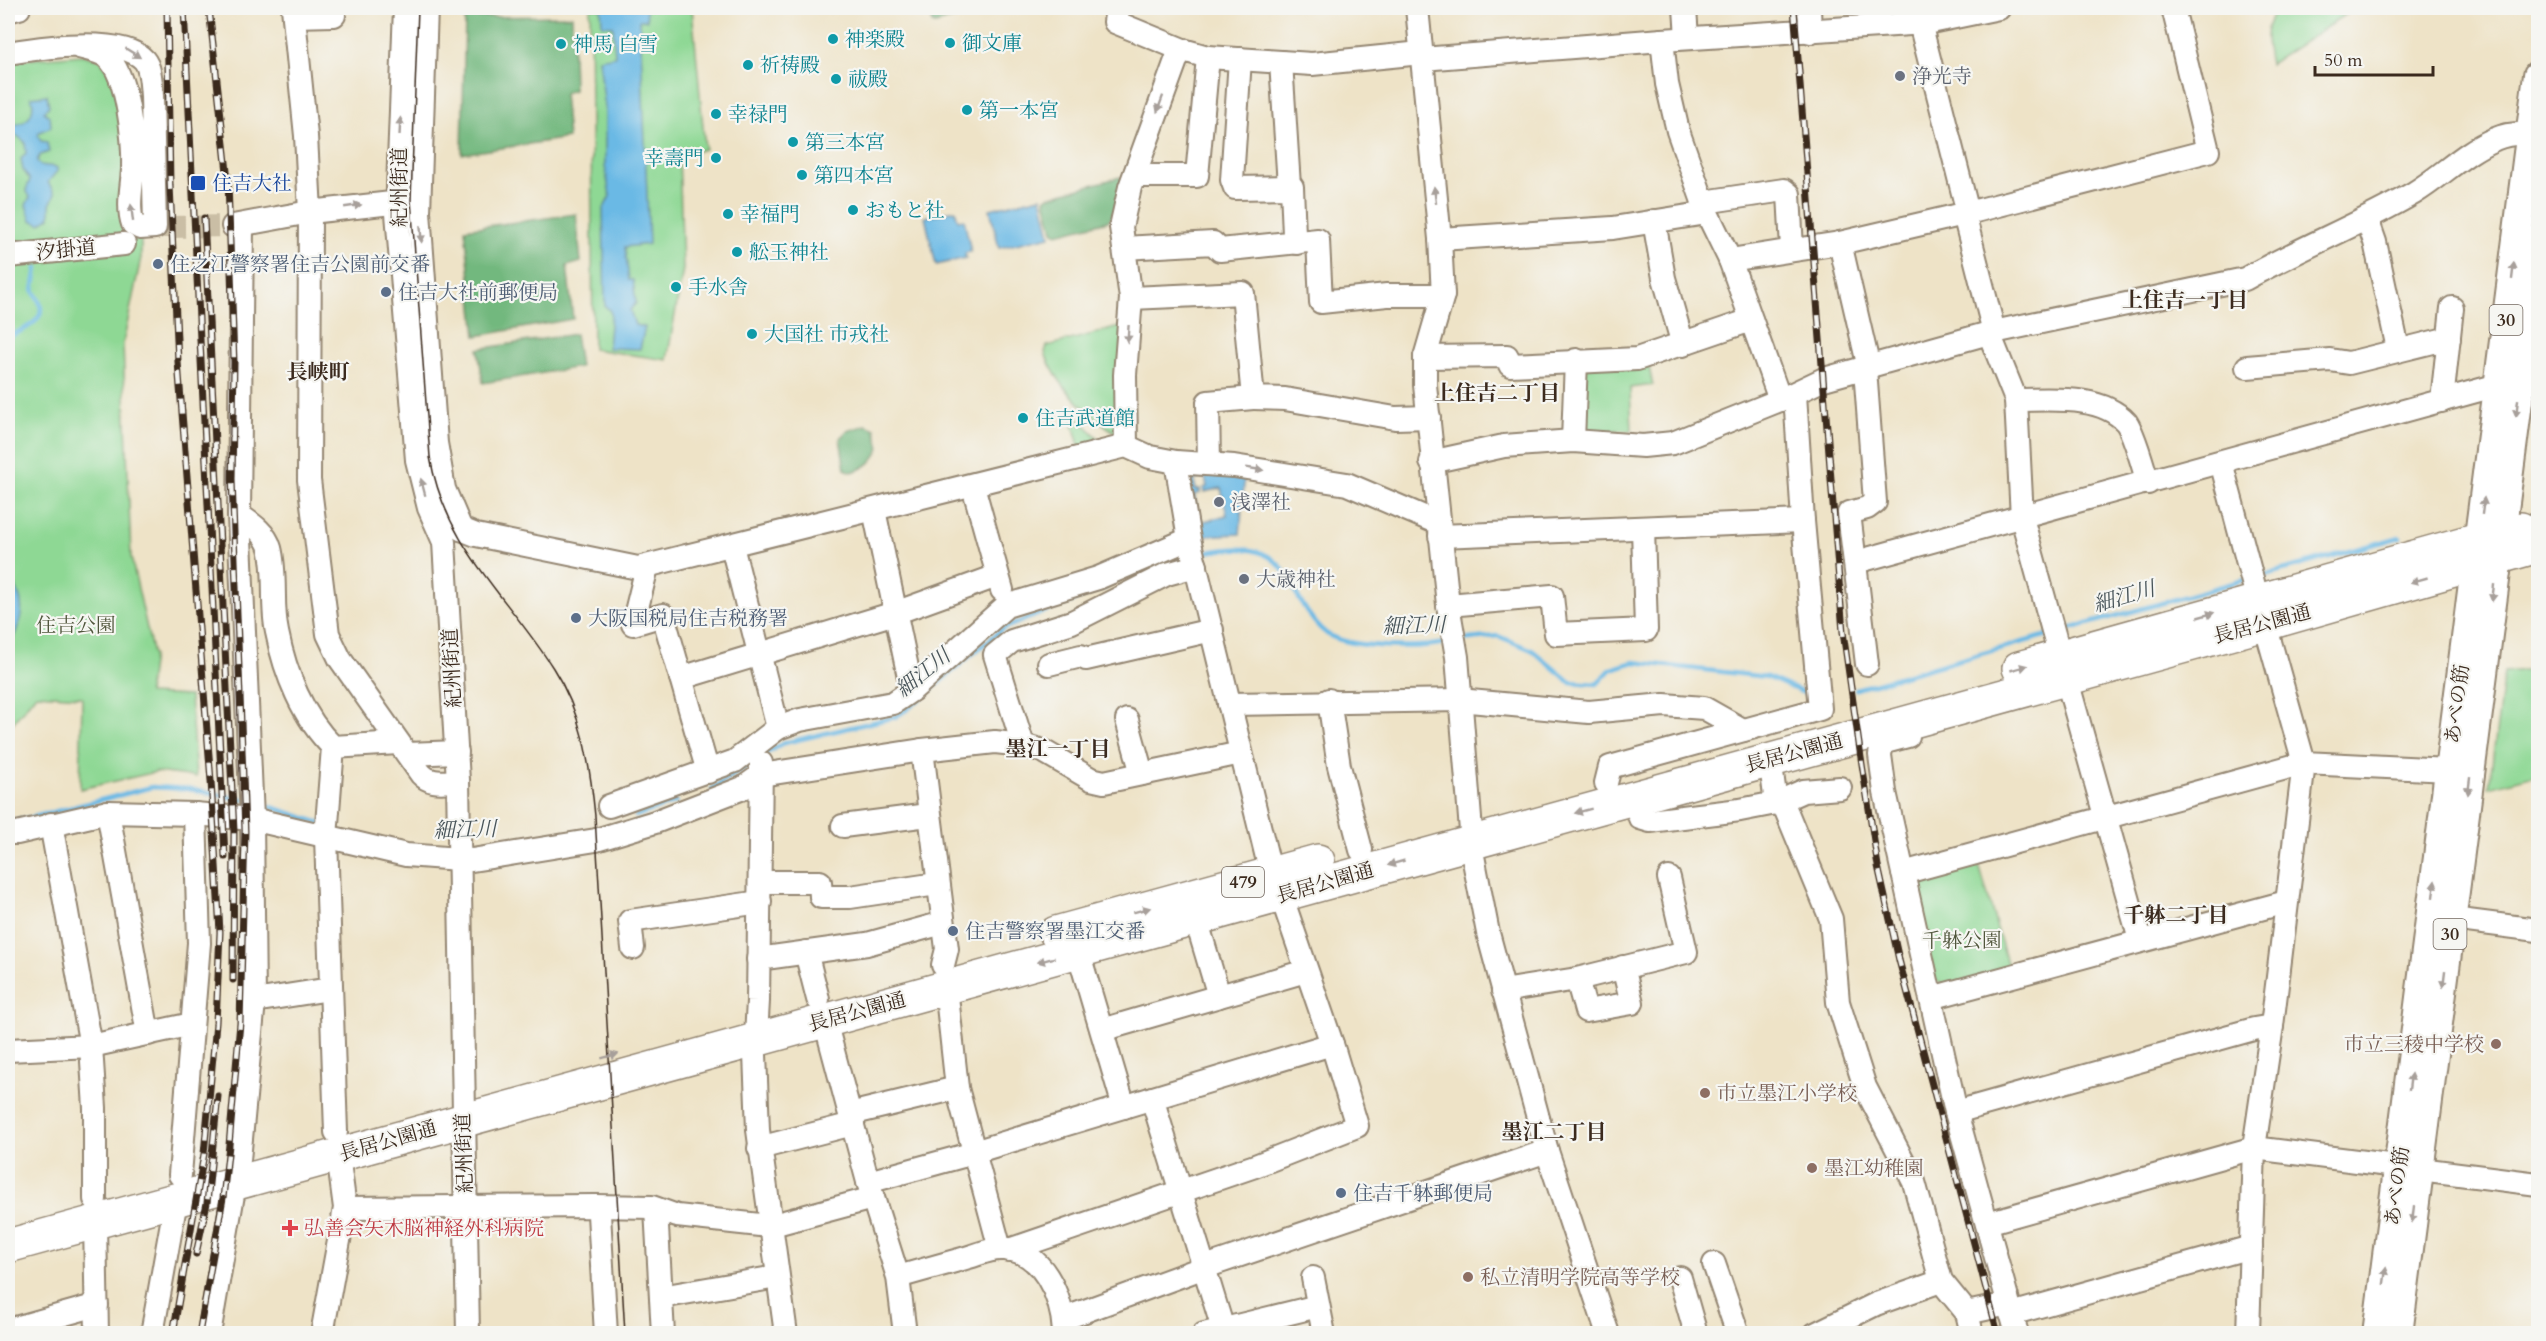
<svg xmlns="http://www.w3.org/2000/svg" width="2546" height="1341" viewBox="0 0 2546 1341" font-family="Cardo,'Noto Serif JP',serif">
<style>
.green{fill:#8ed894;stroke:#648159;stroke-width:1.5}
.forest{fill:#72b87e;stroke:#56714e;stroke-width:1.5}
.water{fill:#6ab9e5;stroke:#527282;stroke-width:1.5;fill-rule:evenodd}
.lines{fill:none;stroke-linecap:round;stroke-linejoin:round}
.stream{stroke:#6ab9e5;stroke-width:4.5}
.minor-tunnel{stroke:#cabea5;stroke-width:22;stroke-dasharray:22 11;stroke-linecap:butt}
.minor-casing{stroke:#948672;stroke-width:26}
.major-casing{stroke:#948672;stroke-width:32}
.highway-casing{stroke:#948672;stroke-width:36}
.minor{stroke:#fff;stroke-width:22}
.major{stroke:#fff;stroke-width:28}
.highway{stroke:#fff;stroke-width:33}
.tram{stroke:#3b2a1e;stroke-width:1.5}
.rail-casing{stroke:#3b2a1e;stroke-width:7}
.rail{stroke:#f6f6f2;stroke-width:4.5;stroke-dasharray:14;stroke-linecap:butt}
.oneway{fill:#a79f9a}
.culture-dot{fill:#0f9aa8;stroke:#f6f6f2;stroke-width:2}
.worship-dot{fill:#6b7280;stroke:#f6f6f2;stroke-width:2}
.transit-dot{fill:#1a4fb4;stroke:#f6f6f2;stroke-width:2}
.service-dot{fill:#5c6f8a;stroke:#f6f6f2;stroke-width:2}
.education-dot{fill:#8d6e63;stroke:#f6f6f2;stroke-width:2}
.health-dot{fill:#e0444e;stroke:#f6f6f2;stroke-width:2}
.labels{text-anchor:middle;dominant-baseline:central;stroke-width:4.5;stroke-linejoin:round;paint-order:stroke}
.shield{fill:#f6f6f2;stroke:#73675e;stroke-width:1.5}
.shield-label{font-size:18px;font-weight:bold;fill:#3b2a1e}
.culture-label{font-size:20px;fill:#0d838f;stroke:#f6f6f2;text-anchor:start}
.worship-label{font-size:20px;fill:#5b616d;stroke:#f6f6f2;text-anchor:start}
.transit-label{font-size:20px;fill:#164399;stroke:#f6f6f2;text-anchor:start}
.street-label{font-size:20px;fill:#3b2a1e;stroke:#f6f6f2}
.service-label{font-size:20px;fill:#4e5e75;stroke:#f6f6f2;text-anchor:start}
.park-label{font-size:20px;fill:#50563c;stroke:#f6f6f2}
.education-label{font-size:20px;fill:#785e54;stroke:#f6f6f2;text-anchor:start}
.health-label{font-size:20px;fill:#be3a42;stroke:#f6f6f2;text-anchor:start}
.neighbourhood-label{font-size:21px;font-weight:bold;fill:#3b2a1e;stroke:#f6f6f2}
.water-label{font-size:21px;font-style:italic;fill:#49555a;stroke:#f6f6f2}
</style>
<rect width="100%" height="100%" fill="#f6f6f2"/>
<filter id="ink" filterUnits="userSpaceOnUse"><feTurbulence type="fractalNoise" baseFrequency=".0167" numOctaves="2"/><feDisplacementMap in="SourceGraphic" scale="12" xChannelSelector="R" yChannelSelector="G"/><feConvolveMatrix kernelMatrix="1 2 1 2 8 2 1 2 1" color-interpolation-filters="sRGB"/></filter>
<filter id="wash" filterUnits="userSpaceOnUse"><feTurbulence type="fractalNoise" baseFrequency=".008" numOctaves="4" result="noise"/><feDisplacementMap in="SourceGraphic" scale="24" xChannelSelector="R" yChannelSelector="G"/><feGaussianBlur stdDeviation="1.35" result="paint"/><feColorMatrix in="noise" values="0 0 0 0 0 0 0 0 0 0 0 0 0 0 0 0 0 1.4 0 .05"/><feComposite in="paint" operator="in"/></filter>
<g filter="url(#wash)">
<rect width="100%" height="100%" fill="#eee3c7"/>
<g class="green">
<path d="M590 8H692L705 149 679 156 683 269 667 360 593 349Z"/>
<path d="M2278 8H2356L2270 64C2265 41 2262 27 2278 8Z"/>
<path d="M82 55 100 60 112 75 141 236V258L123 344 131 557 153 655 148 694 190 696 196 777 156 772 80 789 82 697 36 694 8 729V61Z"/>
<path d="M1123 326 1118 434C1091 418 1054 383 1045 352L1047 346Z"/>
<path d="M1647 359 1653 385 1630 388 1632 431 1578 429 1579 362Z"/>
<path d="M1073 413 1097 437 1099 443 1080 449 1070 414Z"/>
<path d="M2538 669V774L2489 787 2504 672Z"/>
<path d="M1979 865 2009 970 1947 986 1933 980 1912 890 1919 880Z"/>
</g>
<g class="forest">
<path d="M930 8H995L935 24 932 23Z"/>
<path d="M572 16 574 90 564 93 568 138 462 154 465 17Z"/>
<path d="M1120 177 1123 181 1112 217 1108 221 1057 234 1053 231 1045 200 1047 197Z"/>
<path d="M576 214 581 262 567 266 573 319 476 336 465 229Z"/>
<path d="M575 334 580 367 483 383 478 349Z"/>
<path d="M866 425 875 429 880 448C874 461 866 468 852 472L845 469 840 438 847 431Z"/>
</g>
<g class="water">
<path d="M601 8H646L647 20H640L649 244 625 247 629 280H633L636 303 630 310 635 325 645 327 640 349 608 348 611 314 609 309 605 307 603 210 610 196 605 166V108L599 59 615 56 613 26 602 25Z"/>
<path d="M47 95 49 106 44 112 50 117 51 127 39 132 38 136 41 141 47 142 49 152 40 155 37 161 40 165 56 167 58 170 48 182 55 194 50 205V217L40 224 31 220 26 205 30 197 26 190 30 180 23 170 21 159 26 153 25 142 16 135H11L9 124C26 127 37 113 31 97Z"/>
<path d="M1041 197 1050 236 999 248 990 209Z"/>
<path d="M955 210 958 220 964 219 971 252 965 253 966 258 936 265 925 217Z"/>
<path d="M1187 470 1245 472 1240 534 1196 536ZM1205 477 1207 487 1203 488 1204 492 1221 488 1227 515 1201 522 1194 495 1200 493V489L1196 490 1194 480Z"/>
<path d="M8 576C27 599 24 617 11 643L8 644Z"/>
</g>
<g class="lines">
<g class="stream">
<path d="M8 337C29 327 54 318 33 291L37 268"/>
<path d="M1199 553C1221 550 1245 544 1266 555 1286 565 1290 585 1301 602 1308 614 1316 626 1327 634 1351 649 1421 649 1449 642"/>
<path d="M1141 571 1187 556"/>
<path d="M2258 577 2400 537"/>
<path d="M2059 632 2244 580"/>
<path d="M1460 640 1498 636 1532 650 1570 682 1597 684 1611 669 1634 662 1767 677 1804 693"/>
<path d="M1856 689 2048 635"/>
<path d="M762 756 784 743 895 717 909 708 1002 629 1106 587"/>
<path d="M712 789 753 762"/>
<path d="M259 803 320 823"/>
<path d="M636 816 676 802"/>
<path d="M8 821H18L152 787 190 789 245 800"/>
</g>
</g>
</g>
<g filter="url(#ink)">
<g class="lines">
<path class="minor-tunnel" d="M163 227 233 226"/>
<g class="minor-casing">
<g id="minor">
<path d="M293 8 306 136 310 212 309 480 328 634 340 659 421 774C431 785 444 781 458 781"/>
<path d="M405 8 397 213 417 460 429 508 444 542 458 781 468 1334"/>
<path d="M426 8 419 212 436 443 444 489 461 529"/>
<path d="M1117 8 1115 22 1183 50 1208 57 1312 64 1421 53"/>
<path d="M1417 8 1440 239 1443 295 1425 357V385L1448 605 1457 657 1473 856 1488 933 1547 1151 1608 1334"/>
<path d="M1685 8 1687 38"/>
<path d="M1809 8 1810 32"/>
<path d="M8 11 19 8"/>
<path d="M294 16 334 15"/>
<path d="M1920 23 1968 213"/>
<path d="M1662 40 1667 84 1678 131 1707 213 1730 260 1780 400 1824 379 1989 333 2245 279C2300 248 2359 225 2414 193 2442 176 2464 152 2495 139 2506 134 2518 133 2531 134"/>
<path d="M8 53C38 48 122 35 144 60 151 68 151 86 152 96L155 227 140 228 133 224C127 207 132 187 133 169 134 141 128 75 107 57 100 51 85 49 76 46"/>
<path d="M1240 59 1232 180 1235 188 1292 187 1294 235 1297 243"/>
<path d="M1422 59 1662 40 1926 23 1999 8"/>
<path d="M1281 62 1289 186"/>
<path d="M1135 174 1143 176H1197L1208 57"/>
<path d="M1704 202 1784 190 1789 194 1792 249"/>
<path d="M1964 214 1994 332"/>
<path d="M2367 219 2375 242 2398 349"/>
<path d="M1654 221 1664 278 1683 345"/>
<path d="M233 226 310 212 410 201"/>
<path d="M1440 239 1613 228 1707 213"/>
<path d="M1840 243 1869 368"/>
<path d="M1124 248 1213 243 1220 250 1318 240 1321 302 1387 295H1443"/>
<path d="M8 256 124 244"/>
<path d="M1730 260 1840 243 1964 214 2208 151 2173 8"/>
<path d="M1131 298 1243 293 1253 398 1285 399 1395 418 1429 417"/>
<path d="M1989 333 2016 400C2051 400 2100 394 2126 422 2133 431 2144 469 2148 483"/>
<path d="M1425 357 1507 356 1510 365 1637 359 1751 320"/>
<path d="M2247 367 2330 360 2349 363 2449 338"/>
<path d="M1865 369 1875 502 1867 508 1849 513 1867 664"/>
<path d="M2016 400 2022 518 2060 656"/>
<path d="M2442 401 2452 308"/>
<path d="M1573 441 1576 360"/>
<path d="M1126 446 1125 375 1131 298 1121 227 1130 187 1178 55 1183 50"/>
<path d="M1431 462 1504 446 1573 441 1643 446 1673 443 1780 400"/>
<path d="M2221 462 2258 601"/>
<path d="M1209 464 1208 402 1253 398"/>
<path d="M973 486 1002 590"/>
<path d="M874 510 910 682"/>
<path d="M239 515C252 524 266 533 270 548 277 575 271 605 277 632 285 673 303 718 333 747L398 743"/>
<path d="M461 529 476 535 638 568 1126 446 1150 457 1176 462 1234 466 1347 484 1438 523"/>
<path d="M1440 536 1803 521"/>
<path d="M732 546 778 728"/>
<path d="M1856 562 2498 385"/>
<path d="M647 567 633 624 663 615 708 772"/>
<path d="M1448 605 1552 596 1556 634 1646 630 1643 528"/>
<path d="M1049 664 1081 656 1086 659 1212 630"/>
<path d="M681 678 895 613 997 576"/>
<path d="M2070 691 2140 940"/>
<path d="M1329 700 1339 766 1361 850"/>
<path d="M1229 704 1459 700 1589 712 1664 705 1704 708 1743 730"/>
<path d="M1127 720 1142 774"/>
<path d="M1908 736 1882 743 1880 755 1885 792 1956 1112 2017 1334"/>
<path d="M1023 745 995 655 1012 641 1072 622 1167 574 1196 566"/>
<path d="M333 747 326 837 336 1132"/>
<path d="M922 750 947 949 943 965"/>
<path d="M408 754 457 752"/>
<path d="M761 763 758 1001 755 1054 758 1130 786 1334"/>
<path d="M1772 773 1776 803 1785 808 1831 919 1838 1002 1865 1087 1914 1182 1941 1281 1967 1313 1972 1334"/>
<path d="M1606 783 1610 767 1820 709 1803 521 1795 394"/>
<path d="M1627 799 1637 809 1640 818 1650 821 1740 810 1776 803 1803 791 1840 788"/>
<path d="M609 806 735 761 778 728 800 720 893 703 912 690 1006 606 1098 578 1189 539"/>
<path d="M108 812 148 1034"/>
<path d="M51 824 91 1046 95 1108V1199"/>
<path d="M843 826 928 815"/>
<path d="M8 833H17L108 812 195 814 252 819 406 855 472 860 596 840 655 822 743 788 761 775 922 750 995 742 1023 745 1043 751 1091 779 1104 782 1241 753"/>
<path d="M1903 873 2304 763 2449 770"/>
<path d="M760 882H820L821 897H850L937 884"/>
<path d="M1196 919 1219 996"/>
<path d="M2452 919 2538 930"/>
<path d="M633 948 630 921 760 902"/>
<path d="M1078 951 1124 1107"/>
<path d="M806 952 818 999"/>
<path d="M758 959 867 944 943 923"/>
<path d="M1577 979 1586 1011 1632 1003 1623 967"/>
<path d="M946 987 957 1088 1000 1249"/>
<path d="M1503 991 1577 979 1686 952 1669 878"/>
<path d="M1931 998 2286 902"/>
<path d="M254 1001 330 989"/>
<path d="M825 1021 868 1182 898 1277 905 1334"/>
<path d="M1102 1030 1306 971"/>
<path d="M8 1050 91 1046 192 1024"/>
<path d="M1152 1098 1223 1329"/>
<path d="M1956 1112 2254 1029 2272 1026"/>
<path d="M850 1114 957 1088"/>
<path d="M759 1148 853 1124"/>
<path d="M974 1152 1332 1044"/>
<path d="M239 1160 254 1001 252 819 239 515 242 225"/>
<path d="M180 1175 199 943 195 814"/>
<path d="M868 1182 974 1153"/>
<path d="M595 1206 652 1207 677 1216 769 1226 873 1198"/>
<path d="M345 1208 595 1206 599 1214 606 1334"/>
<path d="M656 1209 663 1334"/>
<path d="M95 1222 97 1334"/>
<path d="M1987 1223 2254 1148 2538 1184"/>
<path d="M1009 1250 1255 1166 1357 1126 1332 1044 1281 895 1271 874 1189 539 1176 462"/>
<path d="M1714 1264 1738 1334"/>
<path d="M898 1277C922 1270 945 1264 969 1257 979 1254 990 1249 1000 1249 1043 1247 1062 1298 1064 1332"/>
<path d="M1313 1278 1324 1334"/>
<path d="M1680 1278 1696 1334"/>
<path d="M661 1297 777 1277"/>
<path d="M1967 1313 2008 1304"/>
<path d="M2011 1314 2251 1247"/>
<path d="M1063 1319 1205 1267 1547 1151"/>
<path d="M8 1330 97 1305"/>
<path d="M152 1334 176 1200"/>
<path d="M209 1334 235 1183"/>
<path d="M322 1334 345 1208 338 1155"/>
<path d="M1204 1334 1318 1306"/>
<path d="M1815 1334 1876 1304 1941 1281"/>
<path d="M2248 1334 2254 1148 2272 1026 2304 763 2265 624"/>
</g>
</g>
<g class="major-casing">
<g id="major">
<path d="M2377 1334 2538 75"/>
<path d="M2398 1334 2538 246"/>
</g>
</g>
<g class="highway-casing">
<g id="highway">
<path d="M2019 668 2479 539 2521 529"/>
<path d="M1056 933 1318 861"/>
<path d="M8 1246 2265 624 2538 546"/>
</g>
</g>
<use href="#minor" class="minor"/>
<use href="#major" class="major"/>
<use href="#highway" class="highway"/>
<path class="tram" d="M418 8 411 200 430 457C446 548 506 594 553 668 582 713 590 764 595 816L625 1334"/>
<g class="rail-casing">
<g id="rail">
<path d="M167 8 170 185 178 362 211 781 220 932 216 1023 204 1154 173 1334"/>
<path d="M184 8 225 857"/>
<path d="M1794 8 1843 632 1861 758 1878 866 1899 960 1998 1334"/>
<path d="M204 218 234 831 233 980"/>
<path d="M196 1254 207 1203 218 1096"/>
<path d="M199 1334 223 1198 229 1145 240 1023 245 831 232 479 234 362 228 181 209 8"/>
</g>
</g>
<use href="#rail" class="rail"/>
</g>
<defs><path id="oneway-solid" d="M-6-.8H1V-3.2L6.5 0L1 3.2V.8H-6Z" transform="scale(1.5)"/></defs>
<g class="oneway">
<use href="#oneway-solid" transform="translate(133 53) rotate(32)"/>
<use href="#oneway-solid" transform="translate(1160 104) rotate(110)"/>
<use href="#oneway-solid" transform="translate(400 126) rotate(-87)"/>
<use href="#oneway-solid" transform="translate(1435 195) rotate(-97)"/>
<use href="#oneway-solid" transform="translate(353 206) rotate(-8)"/>
<use href="#oneway-solid" transform="translate(132 213) rotate(-97)"/>
<use href="#oneway-solid" transform="translate(421 234) rotate(86)"/>
<use href="#oneway-solid" transform="translate(2513 271) rotate(-83)"/>
<use href="#oneway-solid" transform="translate(1128 334) rotate(94)"/>
<use href="#oneway-solid" transform="translate(2517 408) rotate(97)"/>
<use href="#oneway-solid" transform="translate(1255 469) rotate(9)"/>
<use href="#oneway-solid" transform="translate(423 487) rotate(-105)"/>
<use href="#oneway-solid" transform="translate(2483 506) rotate(-83)"/>
<use href="#oneway-solid" transform="translate(2419 580) rotate(164)"/>
<use href="#oneway-solid" transform="translate(2493 593) rotate(97)"/>
<use href="#oneway-solid" transform="translate(2206 615) rotate(-16)"/>
<use href="#oneway-solid" transform="translate(2019 668) rotate(-16)"/>
<use href="#oneway-solid" transform="translate(2469 786) rotate(97)"/>
<use href="#oneway-solid" transform="translate(1583 811) rotate(165)"/>
<use href="#oneway-solid" transform="translate(1396 863) rotate(164)"/>
<use href="#oneway-solid" transform="translate(2434 889) rotate(-83)"/>
<use href="#oneway-solid" transform="translate(1142 910) rotate(-15)"/>
<use href="#oneway-solid" transform="translate(1046 960) rotate(165)"/>
<use href="#oneway-solid" transform="translate(2444 979) rotate(97)"/>
<use href="#oneway-solid" transform="translate(610 1056) rotate(-15)"/>
<use href="#oneway-solid" transform="translate(2410 1082) rotate(-83)"/>
<use href="#oneway-solid" transform="translate(2413 1214) rotate(97)"/>
<use href="#oneway-solid" transform="translate(2385 1276) rotate(-82)"/>
</g>
</g>
<g class="culture-dot">
<circle cx="833" cy="39" r="6"/>
<circle cx="950" cy="43" r="6"/>
<circle cx="561" cy="44" r="6"/>
<circle cx="748" cy="65" r="6"/>
<circle cx="836" cy="79" r="6"/>
<circle cx="967" cy="110" r="6"/>
<circle cx="716" cy="114" r="6"/>
<circle cx="793" cy="142" r="6"/>
<circle cx="716" cy="158" r="6"/>
<circle cx="802" cy="175" r="6"/>
<circle cx="853" cy="210" r="6"/>
<circle cx="728" cy="214" r="6"/>
<circle cx="737" cy="252" r="6"/>
<circle cx="676" cy="287" r="6"/>
<circle cx="752" cy="334" r="6"/>
<circle cx="1023" cy="418" r="6"/>
</g>
<g class="worship-dot">
<circle cx="1900" cy="76" r="6"/>
<circle cx="1219" cy="502" r="6"/>
<circle cx="1244" cy="579" r="6"/>
</g>
<rect class="transit-dot" x="190" y="175" width="16" height="16" rx="3"/>
<g class="service-dot">
<circle cx="158" cy="264" r="6"/>
<circle cx="386" cy="292" r="6"/>
<circle cx="576" cy="618" r="6"/>
<circle cx="953" cy="931" r="6"/>
<circle cx="1341" cy="1193" r="6"/>
</g>
<g class="education-dot">
<circle cx="2496" cy="1044" r="6"/>
<circle cx="1705" cy="1093" r="6"/>
<circle cx="1812" cy="1168" r="6"/>
<circle cx="1468" cy="1277" r="6"/>
</g>
<path class="health-dot" d="M287 1219h6v6h6v6h-6v6h-6v-6h-6v-6h6z"/>
<g class="labels">
<g class="shield">
<rect x="2489.5" y="305" width="33" height="30" rx="4.5"/>
<rect x="1222" y="867" width="42" height="30" rx="4.5"/>
<rect x="2433.5" y="919" width="33" height="30" rx="4.5"/>
</g>
<g class="shield-label">
<text x="2506" y="320">30</text>
<text x="1243" y="882">479</text>
<text x="2450" y="934">30</text>
</g>
<g class="culture-label">
<text x="845" y="39">神楽殿</text>
<text x="962" y="43">御文庫</text>
<text x="573" y="44">神馬 白雪</text>
<text x="760" y="65">祈祷殿</text>
<text x="848" y="79">祓殿</text>
<text x="979" y="110">第一本宮</text>
<text x="728" y="114">幸禄門</text>
<text x="805" y="142">第三本宮</text>
<text x="704" y="158" text-anchor="end">幸壽門</text>
<text x="814" y="175">第四本宮</text>
<text x="865" y="210">おもと社</text>
<text x="740" y="214">幸福門</text>
<text x="749" y="252">舩玉神社</text>
<text x="688" y="287">手水舎</text>
<text x="764" y="334">大国社 市戎社</text>
<text x="1035" y="418">住吉武道館</text>
</g>
<g class="worship-label">
<text x="1912" y="76">浄光寺</text>
<text x="1231" y="502">浅澤社</text>
<text x="1256" y="579">大歳神社</text>
</g>
<g class="transit-label">
<text x="212" y="183">住吉大社</text>
</g>
<g class="street-label">
<text transform="translate(399 187) rotate(-90)">紀州街道</text>
<text transform="translate(66 250) rotate(-6)">汐掛道</text>
<text transform="translate(2262 624) rotate(-15)">長居公園通</text>
<text transform="translate(452 668) rotate(-93)">紀州街道</text>
<text transform="translate(2457 704) rotate(-83)">あべの筋</text>
<text transform="translate(1794 753) rotate(-15)">長居公園通</text>
<text transform="translate(1325 883) rotate(-16)">長居公園通</text>
<text transform="translate(857 1012) rotate(-15)">長居公園通</text>
<text transform="translate(388 1141) rotate(-16)">長居公園通</text>
<text transform="translate(464 1153) rotate(-92)">紀州街道</text>
<text transform="translate(2397 1186) rotate(-83)">あべの筋</text>
</g>
<g class="service-label">
<text x="170" y="264">住之江警察署住吉公園前交番</text>
<text x="398" y="292">住吉大社前郵便局</text>
<text x="588" y="618">大阪国税局住吉税務署</text>
<text x="965" y="931">住吉警察署墨江交番</text>
<text x="1353" y="1193">住吉千躰郵便局</text>
</g>
<g class="park-label">
<text x="76" y="625">住吉公園</text>
<text x="1962" y="940">千躰公園</text>
</g>
<g class="education-label">
<text x="2484" y="1044" text-anchor="end">市立三稜中学校</text>
<text x="1717" y="1093">市立墨江小学校</text>
<text x="1824" y="1168">墨江幼稚園</text>
<text x="1480" y="1277">私立清明学院高等学校</text>
</g>
<g class="health-label">
<text x="304" y="1228">弘善会矢木脳神経外科病院</text>
</g>
<g class="neighbourhood-label">
<text x="2185" y="300">上住吉一丁目</text>
<text x="318" y="372">長峡町</text>
<text x="1497" y="393">上住吉二丁目</text>
<text x="1058" y="749">墨江一丁目</text>
<text x="2176" y="915">千躰二丁目</text>
<text x="1554" y="1132">墨江二丁目</text>
</g>
<g class="water-label">
<text transform="translate(2124 597) rotate(-16)">細江川</text>
<text transform="translate(1414 626) rotate(-2)">細江川</text>
<text transform="translate(923 673) rotate(-39)">細江川</text>
<text transform="translate(465 830) rotate(-2)">細江川</text>
</g>
</g>
<rect width="2546" height="1341" fill="none" stroke="#f6f6f2" stroke-width="30"/>
<path d="M2315 66v9h118v-9" fill="none" stroke="#3b2a1e" stroke-width="3"/>
<text x="2324" y="66" font-size="18" fill="#3b2a1e" stroke="#f6f6f2" stroke-width="4.5" paint-order="stroke">50 m</text>
</svg>
